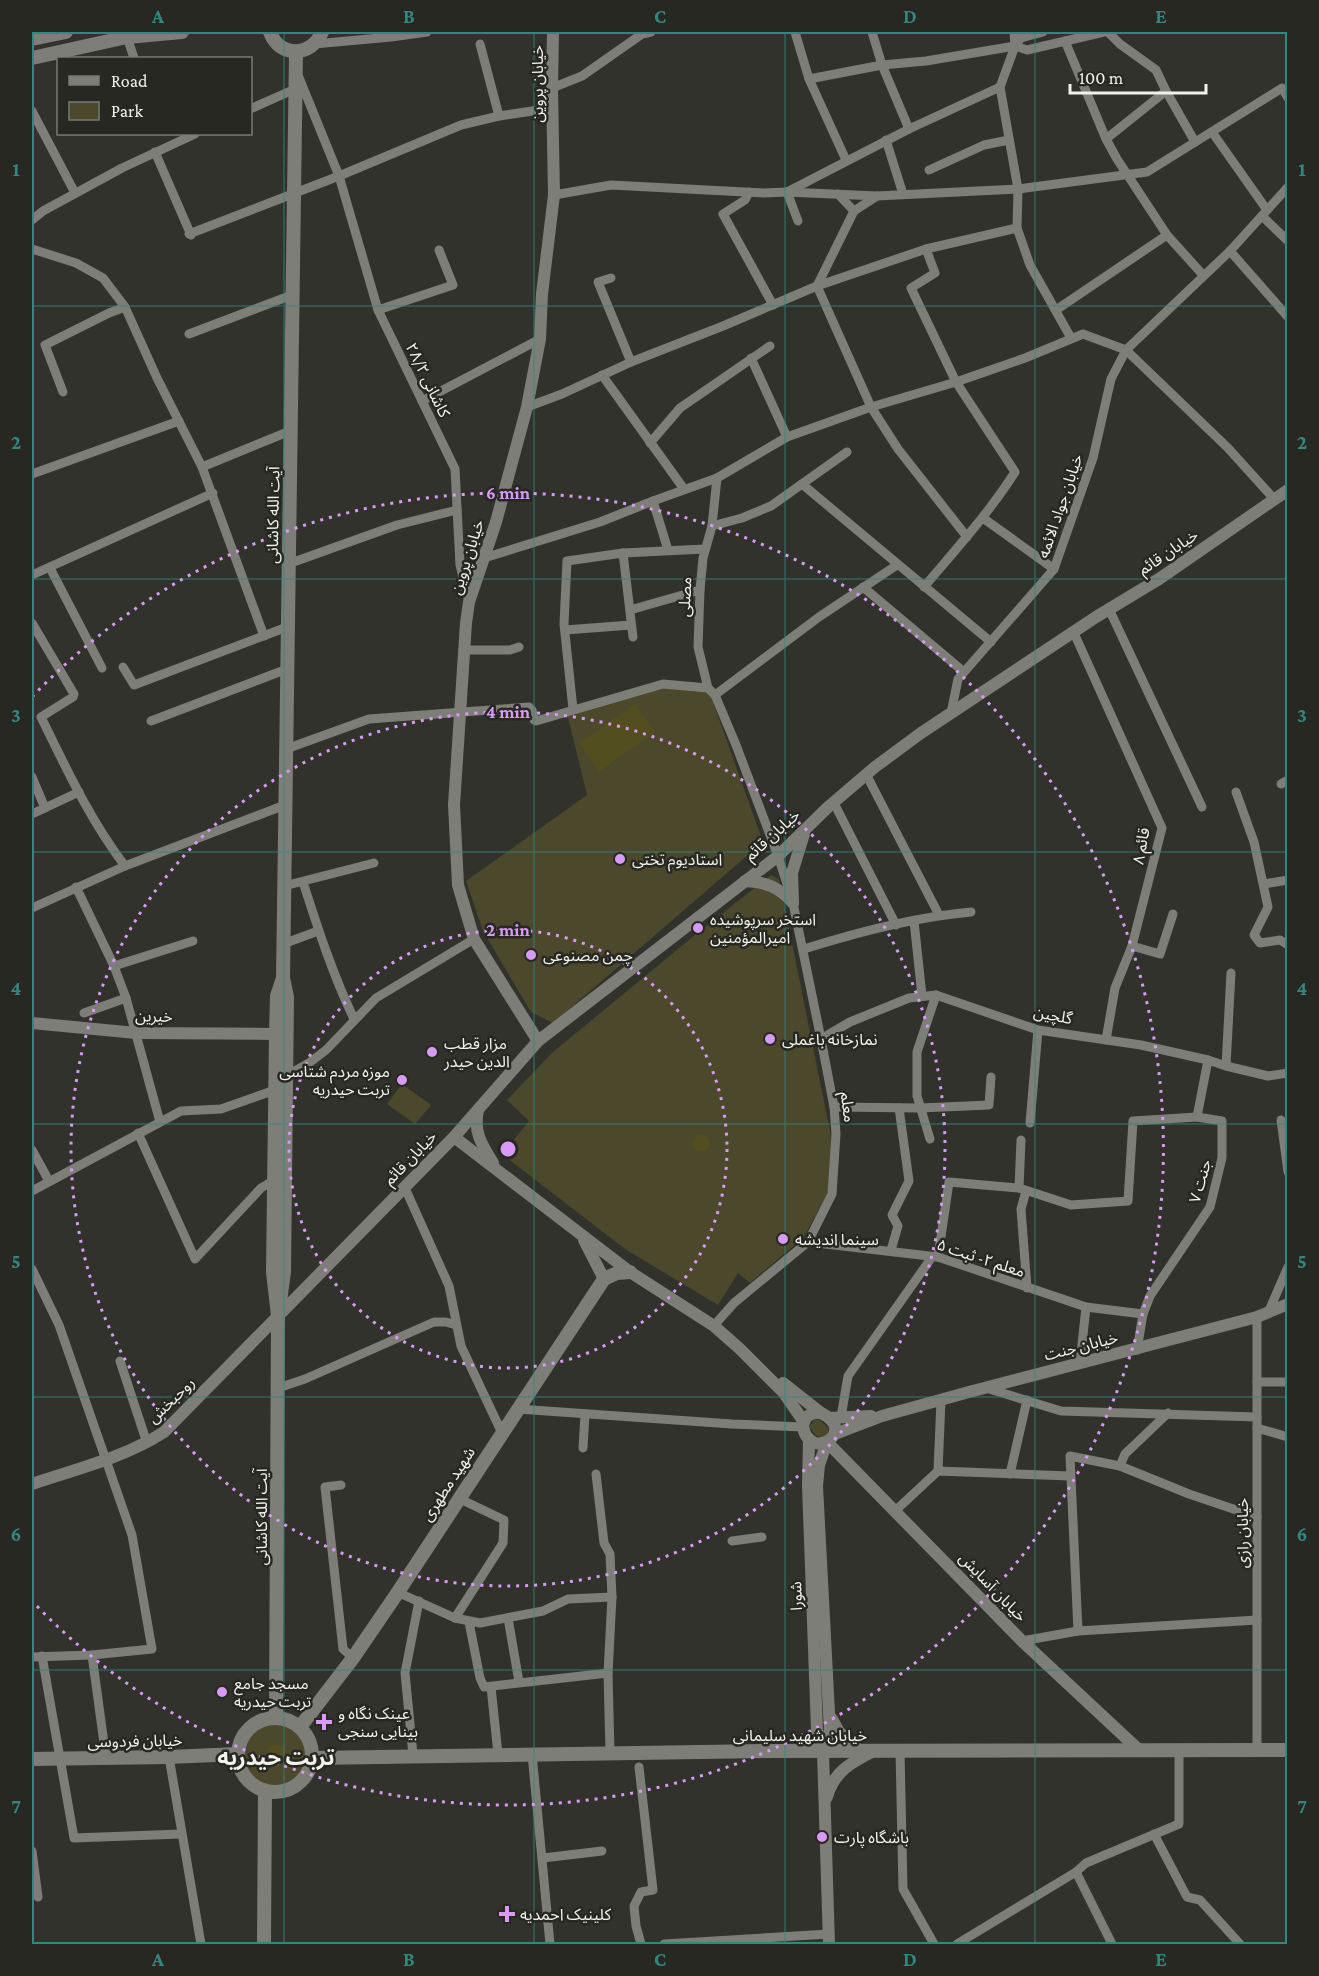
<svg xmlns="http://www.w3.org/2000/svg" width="1319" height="1976" viewBox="0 0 1319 1976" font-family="'Crimson Pro','Noto Sans Arabic',serif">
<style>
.green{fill:#4b482c}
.water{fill:#524e1f}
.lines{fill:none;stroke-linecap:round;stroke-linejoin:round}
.minor{stroke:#7e7e78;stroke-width:9}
.tertiary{stroke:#7e7e78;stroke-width:12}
.secondary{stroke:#7e7e78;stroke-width:14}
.grid{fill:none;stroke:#318881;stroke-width:1.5;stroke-opacity:0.55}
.ring{fill:none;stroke:#d99af7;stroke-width:3;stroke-dasharray:3 6}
.poi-dot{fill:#d99af7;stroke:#282823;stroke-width:2}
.labels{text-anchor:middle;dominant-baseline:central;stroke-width:5;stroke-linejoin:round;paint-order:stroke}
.street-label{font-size:16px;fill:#f1f1ed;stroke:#282823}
.poi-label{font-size:16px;fill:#f1f1ed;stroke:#282823;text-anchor:start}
.district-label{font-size:22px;font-weight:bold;fill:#f1f1ed;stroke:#282823}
.centre{fill:#d99af7;stroke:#282823;stroke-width:3}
.ring-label{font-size:18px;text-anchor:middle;font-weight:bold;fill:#d99af7;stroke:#282823;stroke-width:5;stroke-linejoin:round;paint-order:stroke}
.neatline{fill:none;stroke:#318881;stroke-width:2}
.grid-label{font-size:20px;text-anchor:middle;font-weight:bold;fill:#318881}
</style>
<rect width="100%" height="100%" fill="#32322d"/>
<g class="green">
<path d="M658 686 708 688 763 842 553 1023 531 1012 483 931 466 881 587 795 567 713Z"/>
<path d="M771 875 779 879 831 1136 830 1189 804 1237 750 1283 738 1273 718 1305 625 1249 502 1154 529 1121 507 1100 553 1052 701 930Z"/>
<path d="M402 1084 431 1105 415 1124 387 1104Z"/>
<path d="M819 1419 829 1429 827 1434 822 1437 816 1436 809 1427 814 1420Z"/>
<circle cx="274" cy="1755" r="33"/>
</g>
<g class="water">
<path d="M635 704 655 732 599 772 579 743Z"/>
<circle cx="701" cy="1143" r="9"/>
<circle cx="276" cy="1753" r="9"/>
</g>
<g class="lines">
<g class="minor">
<path d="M795 32 809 79 846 160"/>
<path d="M872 32 882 65 909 129"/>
<path d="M1014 32 1015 46 1000 87 1018 189 1017 228 1030 265 1071 338"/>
<path d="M1108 32 1120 44 1156 70 1166 91 1195 142"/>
<path d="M127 37 134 58"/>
<path d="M1065 41 1106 139 1117 159 1167 235 1203 275"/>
<path d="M314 44 391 37 427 32"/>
<path d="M480 44 499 116"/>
<path d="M1015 46 1021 38 1043 32"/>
<path d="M298 75 339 176 378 310 455 469 460 565 469 602"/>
<path d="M809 79 882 65 926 61 1015 46 1027 50 1104 32"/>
<path d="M552 88 582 76 642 34 651 32"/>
<path d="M250 109 295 89"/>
<path d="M32 111 75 193"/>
<path d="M1212 132 1267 210"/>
<path d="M1106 139 1166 91"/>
<path d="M886 140 903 194"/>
<path d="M155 152 191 235"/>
<path d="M929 170 984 145 1009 140"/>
<path d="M789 191 909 129 1000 87"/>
<path d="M749 192 745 200 723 214 773 305"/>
<path d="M787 192 798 221"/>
<path d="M838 194 854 211"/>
<path d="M554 195 611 185 764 193 787 192 877 196 1018 189 1147 172 1282 88 1288 98"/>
<path d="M854 211 877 196"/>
<path d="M1262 216 1288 241"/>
<path d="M32 220 43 211 122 168 195 134"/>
<path d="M189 234 339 176 461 125 499 116 553 108"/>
<path d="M32 249 76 263 103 278 125 307 157 378 202 467 264 636"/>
<path d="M1230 251 1288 317"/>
<path d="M611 278 598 282 631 362"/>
<path d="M817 286 871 407 898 449 967 537"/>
<path d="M817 286 854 211"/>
<path d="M378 310 453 285 439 250"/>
<path d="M1056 310 1167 235"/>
<path d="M189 334 292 295"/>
<path d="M751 358 787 437"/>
<path d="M602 375 684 489"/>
<path d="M63 392 45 345 109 313 125 307"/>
<path d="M422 401 540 339"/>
<path d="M527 407 562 394 631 362 723 326 817 286 926 249 1017 228"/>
<path d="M650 443 680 408 770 346"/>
<path d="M202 467 290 431"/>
<path d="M32 474 179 421"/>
<path d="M717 478 712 526 703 558 700 590 698 647 708 688 715 695 736 745 778 856 793 903 821 1039 834 1107 836 1134 832 1194 808 1242 734 1303 718 1321"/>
<path d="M802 484 991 642"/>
<path d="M653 501 668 550"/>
<path d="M983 518 1054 569"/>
<path d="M712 526 742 518 771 506 847 452"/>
<path d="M623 553 633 637"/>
<path d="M484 558 600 522 653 501 717 478 787 437 871 407 956 382 1025 358 1083 334 1126 350 1228 448 1274 499"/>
<path d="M288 564 397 525 457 510"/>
<path d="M50 568 102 668"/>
<path d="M32 575 213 493"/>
<path d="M863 587 964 672"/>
<path d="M924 587C956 549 989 513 1015 472L956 382 911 288 935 273 926 249"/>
<path d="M1109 609 1202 807"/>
<path d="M630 610 700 590"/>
<path d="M32 623 74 694 73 697 41 717C66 768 90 820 125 866"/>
<path d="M565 630 631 625"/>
<path d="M1074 633 1162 828 1132 946 1115 988 1106 1040"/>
<path d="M464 650H510L519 647"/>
<path d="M123 667 134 685 287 627"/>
<path d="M715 695 819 617 897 565"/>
<path d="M573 709 564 624 567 561 623 553 705 549"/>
<path d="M951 713 958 679 1054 569 1093 458 1111 379 1126 350 1230 251 1288 187"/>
<path d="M151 721 287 669"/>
<path d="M286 749 369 719 529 707 532 710 534 720 536 721 663 684 708 688"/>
<path d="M867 776 939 915"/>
<path d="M32 777 45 808"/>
<path d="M1281 784 1288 780"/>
<path d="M1236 792 1254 842 1268 907 1254 935 1260 943 1280 940 1288 945"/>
<path d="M834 803 896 925"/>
<path d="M32 814 79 792"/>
<path d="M303 882C318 929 333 975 354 1019"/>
<path d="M1264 884 1288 880"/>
<path d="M284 886 374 863"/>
<path d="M76 887 114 966 126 998 160 1122"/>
<path d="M32 908 125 866 285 805"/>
<path d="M914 921 922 996"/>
<path d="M283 944 318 931"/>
<path d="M1132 946 1160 954 1173 914"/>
<path d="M804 949C858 932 914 917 971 912"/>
<path d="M114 966 193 941"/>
<path d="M84 1013 126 998"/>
<path d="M821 1039 850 1022 909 998 936 995 1038 1030 1141 1045 1208 1060 1226 1066 1268 1076 1288 1073"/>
<path d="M1226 1066 1231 973"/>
<path d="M286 1076 309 1063 326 1050 376 998 474 939"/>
<path d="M834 1107 920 1108 989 1105 991 1077"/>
<path d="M1281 1120 1288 1172"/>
<path d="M1030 1123 1038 1030"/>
<path d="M138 1133 195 1259 261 1188 276 1179"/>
<path d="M930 1139 917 1096V1052L936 995"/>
<path d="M32 1150 49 1181"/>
<path d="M405 1188 449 1286 461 1346 502 1433"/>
<path d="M1019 1188 1021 1140"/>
<path d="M32 1191 181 1111 221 1109 275 1090"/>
<path d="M1026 1191 1021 1209 1027 1288"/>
<path d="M808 1242 938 1257 1086 1307 1143 1314"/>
<path d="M891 1250 898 1226 892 1215 909 1181 899 1108"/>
<path d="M938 1257 949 1182 1019 1188 1071 1205 1128 1201 1133 1121 1197 1117"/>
<path d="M32 1269 59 1325 132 1535 152 1649 92 1655 32 1657"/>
<path d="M1268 1313 1288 1267"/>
<path d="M1257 1317V1750"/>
<path d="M1137 1350 1143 1314 1150 1296 1210 1207 1222 1158V1121L1197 1117 1208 1060"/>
<path d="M120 1361 147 1443"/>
<path d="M1080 1363 1086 1307"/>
<path d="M1257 1382H1288"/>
<path d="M278 1388 305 1379 434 1322H446L456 1325"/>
<path d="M986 1388 1061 1411 1257 1417"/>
<path d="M518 1409 732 1424 803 1427"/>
<path d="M841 1417 848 1376 932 1257"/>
<path d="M1257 1428 1288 1437"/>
<path d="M583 1448 585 1414"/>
<path d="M1120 1466 1125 1454 1168 1413"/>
<path d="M938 1471 941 1400"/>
<path d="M596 1474 604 1543 610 1554 612 1597 608 1673 610 1753"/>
<path d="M1010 1474 1027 1400"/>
<path d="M341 1485 325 1487 343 1649 353 1658"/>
<path d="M895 1511 938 1471 1070 1476"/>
<path d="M732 1541 762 1537"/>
<path d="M397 1592 455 1618 480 1623 543 1611 568 1599 612 1597"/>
<path d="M455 1618 503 1543 504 1520 458 1498"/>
<path d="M508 1618 519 1682"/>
<path d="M469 1622 480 1678 484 1687 608 1673"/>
<path d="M1078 1631 1070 1456 1120 1466 1189 1494 1257 1517"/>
<path d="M1022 1641 1078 1631 1257 1620"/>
<path d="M92 1655 106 1758"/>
<path d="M42 1656 74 1838 181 1834"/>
<path d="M491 1687 498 1754"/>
<path d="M900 1751 903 1889 934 1944"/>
<path d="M532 1754 550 1944"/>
<path d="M413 1755 405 1673 419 1601"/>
<path d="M169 1757 201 1944"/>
<path d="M639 1767 653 1890 641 1892 634 1906 636 1926 641 1944"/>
<path d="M1154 1834 1187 1897 1200 1900 1240 1944"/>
<path d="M32 1851 38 1897"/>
<path d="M543 1858 602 1851"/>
<path d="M1076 1872 1112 1944"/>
<path d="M664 1944 829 1934"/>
<path d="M957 1944 1076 1872 1086 1863 1179 1824V1750"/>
</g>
<g class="tertiary">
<path d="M745 881C766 882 779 887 793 903"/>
<path d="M793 903 792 873 804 834"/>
<path d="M32 1023 136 1033 276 1034"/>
<path d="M538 1041 474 939 458 885 454 805 466 623 469 602 496 522 527 407 540 339 542 294 554 195 552 88 553 32"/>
<path d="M478 1110C473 1132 482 1145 493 1163"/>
<path d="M454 1137 630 1272 714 1326 740 1349 784 1393 804 1422"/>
<path d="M584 1240 604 1279"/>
<path d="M783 1383 821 1413"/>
<path d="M821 1413C859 1431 810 1463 803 1427 804 1416 811 1412 821 1413Z"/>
<path d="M829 1418 871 1416"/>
<path d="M835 1434 882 1416 969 1392 1257 1317 1288 1304"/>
<path d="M809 1439 808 1486 817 1730 823 1752 829 1944"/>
<path d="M32 1484C76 1469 124 1458 164 1432L454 1137 538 1041 778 856 827 808 875 767 921 733 1096 617 1159 579 1288 490"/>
<path d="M832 1719 839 1732 860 1751"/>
<path d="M823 1752 830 1731 817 1486 819 1465 827 1442 1022 1641 1139 1750"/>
<path d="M827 1797C834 1771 852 1762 874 1751"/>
</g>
<g class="secondary">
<path d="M270 32C279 58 312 57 322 32"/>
<path d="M32 39 66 32"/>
<path d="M32 58 127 37 182 32"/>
<path d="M278 1316 284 1272 287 997 283 978 296 52"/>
<circle cx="275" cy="1755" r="37"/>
<path d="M276 1718 278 1316 273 1272 276 1034 277 996 283 978"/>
<path d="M300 1727 353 1658 396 1595 604 1279 617 1273 630 1272"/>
<path d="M313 1758 768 1751 1288 1750"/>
<path d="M32 1759 169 1757 238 1754"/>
<path d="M264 1944 265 1791"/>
</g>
</g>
<path class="grid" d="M284 32V1944M534 32V1944M785 32V1944M1035 32V1944M32 306H1288M32 579H1288M32 852H1288M32 1124H1288M32 1397H1288M32 1670H1288"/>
<g class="ring">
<circle cx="508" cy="1149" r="219"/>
<circle cx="508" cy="1149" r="437"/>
<path d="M32 697A656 656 0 1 1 32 1601"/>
</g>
<g class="poi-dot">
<circle cx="620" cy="859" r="6"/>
<circle cx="698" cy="928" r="6"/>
<circle cx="531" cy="955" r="6"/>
<circle cx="770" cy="1039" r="6"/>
<circle cx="432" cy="1052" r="6"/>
<circle cx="402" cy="1080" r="6"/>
<circle cx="783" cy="1239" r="6"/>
<circle cx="222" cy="1692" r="6"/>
<path d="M321 1713h6v6h6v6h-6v6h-6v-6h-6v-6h6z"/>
<circle cx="822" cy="1837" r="6"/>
<path d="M504 1905h6v6h6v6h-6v6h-6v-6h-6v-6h6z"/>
</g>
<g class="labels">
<g class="street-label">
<text transform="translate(537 84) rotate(-90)">خیابان پروین</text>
<text transform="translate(428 380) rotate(64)">کاشانی ۲۸/۲</text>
<text transform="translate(1060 506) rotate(-71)">خیابان جواد الائمه</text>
<text transform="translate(273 515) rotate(-89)">آیت الله کاشانی</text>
<text transform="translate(1168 552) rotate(-34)">خیابان قائم</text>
<text transform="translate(467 557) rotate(-72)">خیابان پروین</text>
<text transform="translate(685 597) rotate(-87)">مصلی</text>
<text transform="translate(772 835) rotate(-42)">خیابان قائم</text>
<text transform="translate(1141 846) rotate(-80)">قائم ۸</text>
<text transform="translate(1053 1015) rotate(11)">گلچین</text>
<text transform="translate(154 1016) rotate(1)">خیرین</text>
<text transform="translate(848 1107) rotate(83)">معلم</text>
<text transform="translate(410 1158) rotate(-46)">خیابان قائم</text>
<text transform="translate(1200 1181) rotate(-74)">جنت ۷</text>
<text transform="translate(981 1258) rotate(18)">معلم ۲- ثبت ۵</text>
<text transform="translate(1081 1346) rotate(-14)">خیابان جنت</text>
<text transform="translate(171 1400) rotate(-44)">روحبخش</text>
<text transform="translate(448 1484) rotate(-57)">شهید مطهری</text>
<text transform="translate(261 1517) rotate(-90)">آیت الله کاشانی</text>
<text transform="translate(1242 1533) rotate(-90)">خیابان رازی</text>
<text transform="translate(993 1587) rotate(46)">خیابان آسایش</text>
<text transform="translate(796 1596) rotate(-92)">شورا</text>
<text x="800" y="1735">خیابان شهید سلیمانی</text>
<text transform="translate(135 1741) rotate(-1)">خیابان فردوسی</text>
</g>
<g class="poi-label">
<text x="632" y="859">استادیوم تختی</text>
<text x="710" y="919">استخر سرپوشیده<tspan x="710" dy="18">امیرالمؤمنین</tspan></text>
<text x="543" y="955">چمن مصنوعی</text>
<text x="782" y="1039">نمازخانه باغملی</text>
<text x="444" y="1043">مزار قطب<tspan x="444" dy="18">الدین حیدر</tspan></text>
<text x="390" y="1071" text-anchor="end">موزه مردم شتاسی<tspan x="390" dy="18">تربت حیدریه</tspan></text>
<text x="795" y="1239">سینما اندیشه</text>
<text x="234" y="1683">مسجد جامع<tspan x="234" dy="18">تربت حیدریه</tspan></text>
<text x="338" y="1713">عینک نگاه و<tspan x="338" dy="18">بینایی سنجی</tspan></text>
<text x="834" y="1837">باشگاه پارت</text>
<text x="520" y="1914">کلینیک احمدیه</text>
</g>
<g class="district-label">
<text x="276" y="1757">تربت حیدریه</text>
</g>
</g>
<circle cx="508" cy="1149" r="9" class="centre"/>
<g class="ring-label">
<text x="508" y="499">6 min</text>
<text x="508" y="718">4 min</text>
<text x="508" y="936">2 min</text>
</g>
<rect width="1319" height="1976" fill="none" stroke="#282823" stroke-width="66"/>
<rect x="57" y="57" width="195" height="78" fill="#282823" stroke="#787874" stroke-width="1.5"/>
<rect x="69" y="76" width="30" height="9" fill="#7e7e78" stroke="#787874" stroke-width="1.5"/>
<text x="111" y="87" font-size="18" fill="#f1f1ed">Road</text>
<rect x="69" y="102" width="30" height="18" fill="#4b482c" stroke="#787874" stroke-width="1.5"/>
<text x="111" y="117" font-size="18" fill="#f1f1ed">Park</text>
<path d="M1070 84v9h136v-9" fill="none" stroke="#f1f1ed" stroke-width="3"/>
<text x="1079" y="84" font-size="18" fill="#f1f1ed" stroke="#282823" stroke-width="4.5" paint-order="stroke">100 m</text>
<rect x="33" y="33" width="1253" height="1910" class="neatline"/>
<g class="grid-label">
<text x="158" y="23">A</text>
<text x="409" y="23">B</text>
<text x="660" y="23">C</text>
<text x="910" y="23">D</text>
<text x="1161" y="23">E</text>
<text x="16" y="176">1</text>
<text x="1302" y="176">1</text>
<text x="16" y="449">2</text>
<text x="1302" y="449">2</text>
<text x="16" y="722">3</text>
<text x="1302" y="722">3</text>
<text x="16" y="995">4</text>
<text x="1302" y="995">4</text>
<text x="16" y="1268">5</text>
<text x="1302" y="1268">5</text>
<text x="16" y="1541">6</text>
<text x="1302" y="1541">6</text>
<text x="16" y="1813">7</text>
<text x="1302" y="1813">7</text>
<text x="158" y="1966">A</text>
<text x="409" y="1966">B</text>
<text x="660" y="1966">C</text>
<text x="910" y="1966">D</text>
<text x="1161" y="1966">E</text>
</g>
</svg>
